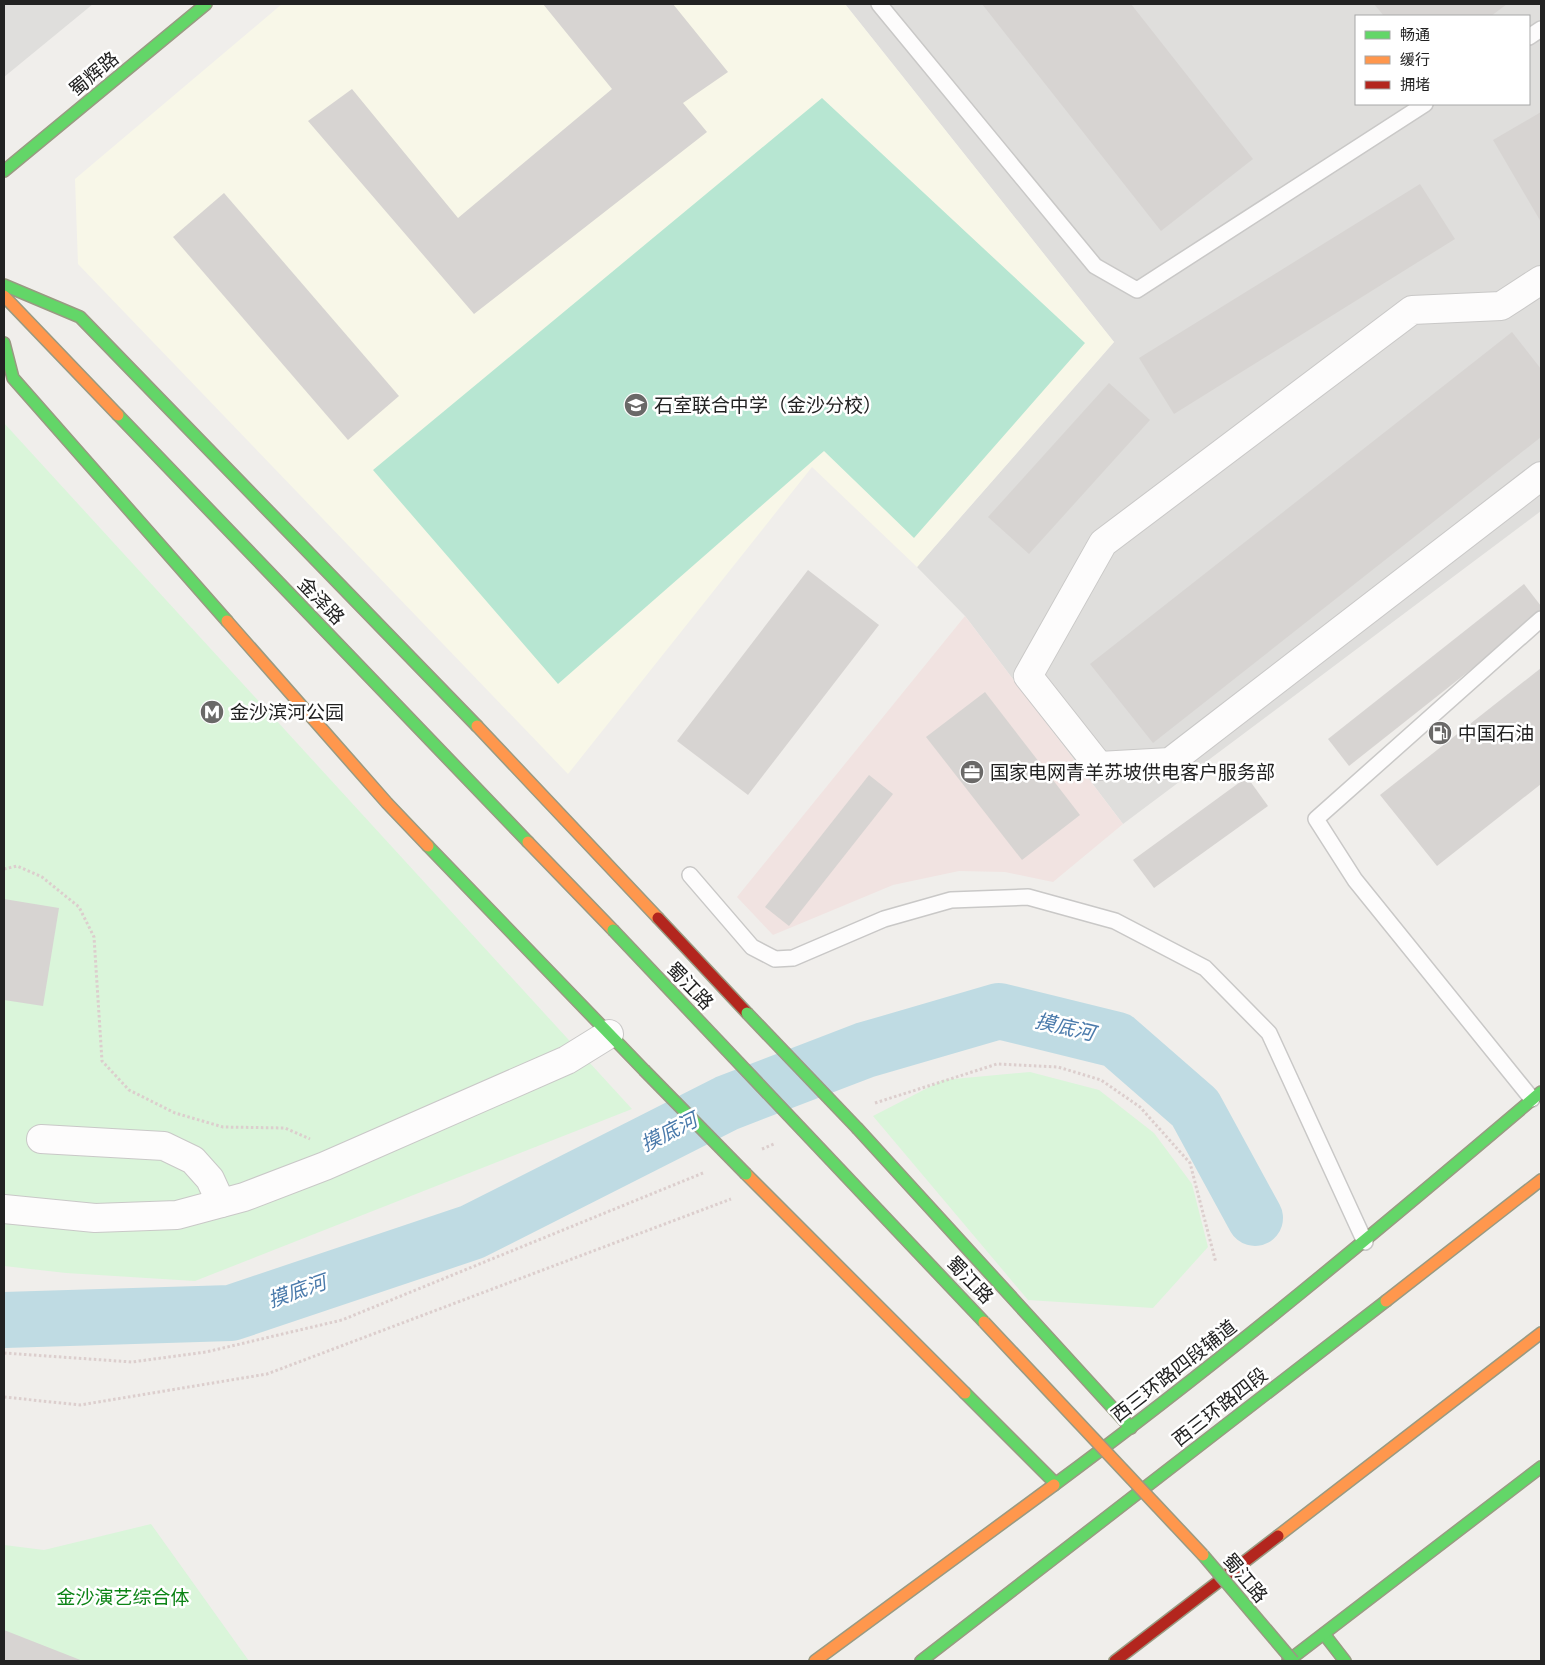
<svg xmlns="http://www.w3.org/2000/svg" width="1545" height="1665" viewBox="0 0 1545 1665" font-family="Cabin,'Noto Sans SC',sans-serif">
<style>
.residential{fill:#dfdedc;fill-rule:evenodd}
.commercial{fill:#f1e3e1}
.education{fill:#f8f7e8}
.park{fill:#daf5da}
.pitch{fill:#b7e6d2}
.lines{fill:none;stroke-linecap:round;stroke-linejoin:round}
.river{stroke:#bfdbe3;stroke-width:56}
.building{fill:#d7d4d2}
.lane-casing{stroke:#c9c8c7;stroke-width:18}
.street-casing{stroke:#c9c8c7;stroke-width:30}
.fast-casing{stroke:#999a82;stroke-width:14}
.slow-casing{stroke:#999a82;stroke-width:14}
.jam-casing{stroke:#999a82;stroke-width:14}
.path{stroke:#dccecd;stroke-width:3;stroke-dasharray:2.5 2.5;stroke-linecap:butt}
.lane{stroke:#fdfcfc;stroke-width:15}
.street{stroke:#fdfcfc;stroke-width:28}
.fast{stroke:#63d668;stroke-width:11}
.slow{stroke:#ff974d;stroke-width:11}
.jam{stroke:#b3261e;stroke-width:11}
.fast-bridge-casing{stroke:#999a82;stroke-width:14;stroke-linecap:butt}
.slow-bridge-casing{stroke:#999a82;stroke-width:14;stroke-linecap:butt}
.fast-bridge{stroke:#63d668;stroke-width:11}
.slow-bridge{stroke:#ff974d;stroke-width:11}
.labels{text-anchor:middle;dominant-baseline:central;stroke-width:5;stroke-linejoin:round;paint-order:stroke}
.street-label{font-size:19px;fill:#222;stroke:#fff}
.poi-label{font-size:19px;fill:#222;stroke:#fff;text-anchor:start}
.park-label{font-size:19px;fill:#0c8416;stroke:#fff}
.water-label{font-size:20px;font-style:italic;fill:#4a7aab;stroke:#fff}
</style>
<rect width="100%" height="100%" fill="#f0eeeb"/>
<g class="residential">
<path d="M4 4H93L4 77Z"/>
<path d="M845 4H1541V511L1123 824 965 616 917 567 1114 342ZM1356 16H1529V104H1356Z"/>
</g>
<path class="commercial" d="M965 616 1123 824 1053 882 1005 872 959 871 893 885 773 935 737 897Z"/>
<path class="education" d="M282 4H845L1114 342 917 567 812 467 568 774 78 264 75 179Z"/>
<g class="park">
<path d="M4 423 632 1109 195 1281 66 1273 4 1266Z"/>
<path d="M1030 1072 1099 1090 1154 1133 1192 1184 1208 1247 1153 1308 1028 1300 873 1116 943 1080Z"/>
<path d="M151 1524 249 1661H4V1545L44 1550Z"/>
</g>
<path class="pitch" d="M822 98 1085 343 914 538 824 451 558 684 373 470Z"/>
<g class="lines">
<path class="river" d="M4 1320 231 1313 472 1232 727 1103 865 1050 999 1011 1117 1040 1195 1108 1255 1218"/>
</g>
<g class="building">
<path d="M543 4H673L728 72 683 103 707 132 474 314 308 121 352 89 458 218 612 89Z"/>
<path d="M982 4H1131L1253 159 1161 231Z"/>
<path d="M1374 4H1507L1491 16H1384Z"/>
<path d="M1541 112V222L1493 140Z"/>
<path d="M1420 184 1455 239 1174 414 1139 358Z"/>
<path d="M224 193 399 396 348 440 173 237Z"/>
<path d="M1512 332 1541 369V437L1153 743 1090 664Z"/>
<path d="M1109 383 1150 420 1029 554 988 517Z"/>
<path d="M808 570 879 625 748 795 677 741Z"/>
<path d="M1524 584 1541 606V614L1349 766 1328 739Z"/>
<path d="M1541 668V784L1437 866 1380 795Z"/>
<path d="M985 692 1080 815 1022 860 926 737Z"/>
<path d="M869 775 893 794 789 926 765 907Z"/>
<path d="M1247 777 1268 806 1154 888 1133 860Z"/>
<path d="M4 899 59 908 43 1006 4 1000Z"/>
<path d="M4 1630 83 1661H4Z"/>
</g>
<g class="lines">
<g class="lane-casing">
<g id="lane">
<path d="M879 4 1095 266 1137 290 1425 104"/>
<path d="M1529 37 1541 29"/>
<path d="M690 875 752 947 775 959 793 958 884 919 951 900 1028 897 1115 921 1205 968 1269 1033 1365 1242"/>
<path d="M1532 1099 1355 880 1316 819 1541 619"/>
</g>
</g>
<g class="street-casing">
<g id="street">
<path d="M1541 280 1501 306 1412 310 1103 543 1028 676 1099 766 1170 762 1541 476"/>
<path d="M41 1139 164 1146 193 1160 210 1179 221 1203"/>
<path d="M4 1209 95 1218 177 1215 244 1197 325 1166 567 1060 609 1034"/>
</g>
</g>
<g class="fast-casing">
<g id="fast">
<path d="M4 171 206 4"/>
<path d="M4 285 80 317 477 726"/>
<path d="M4 343 13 378 227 621"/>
<path d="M118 415 528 842"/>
<path d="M428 846 644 1070"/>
<path d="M858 1129 1131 1428"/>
<path d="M965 1393 1055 1483"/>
<path d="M1054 1485C1222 1361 1382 1227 1541 1092"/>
<path d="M1324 1634 1345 1661"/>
<path d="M921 1661 1386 1301"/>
<path d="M1288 1661 1541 1467"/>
</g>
</g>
<g class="slow-casing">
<g id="slow">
<path d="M4 296 118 415"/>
<path d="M227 621 387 803 428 846"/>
<path d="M477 726 658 918"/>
<path d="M528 842 613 930"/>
<path d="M746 1174 965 1393"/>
<path d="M1386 1301 1541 1180"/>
<path d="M1278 1536 1541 1333"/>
<path d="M815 1661 1054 1485"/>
</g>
</g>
<g class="jam-casing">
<g id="jam">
<path d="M658 918 747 1013"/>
<path d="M1115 1661 1278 1536"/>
</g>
</g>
<g class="path">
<path d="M4 869 17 866 42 877 79 907 94 937 102 1061 129 1090 175 1113 223 1127 285 1128 310 1139"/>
<path d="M875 1103 997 1064 1058 1067 1101 1080 1140 1107 1190 1163 1216 1263"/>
<path d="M762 1149 774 1144"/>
<path d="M4 1353 132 1362 206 1352 342 1320 703 1173"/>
<path d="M4 1397 80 1405 267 1374 731 1199"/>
</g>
<use href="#lane" class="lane"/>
<use href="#street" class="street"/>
<use href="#fast" class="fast"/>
<use href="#slow" class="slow"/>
<use href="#jam" class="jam"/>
<g class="fast-bridge-casing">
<g id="fast-bridge">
<path d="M613 930 984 1322"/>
<path d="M747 1013 858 1129"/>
<path d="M644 1070 746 1174"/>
<path d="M1203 1555 1293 1661"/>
</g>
</g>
<g class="slow-bridge-casing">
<path id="slow-bridge" d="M984 1322 1203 1555"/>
</g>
<use href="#fast-bridge" class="fast-bridge"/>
<use href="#slow-bridge" class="slow-bridge"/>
</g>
<defs>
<g id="school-disc" transform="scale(1.25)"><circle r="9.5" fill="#6a6968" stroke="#fff"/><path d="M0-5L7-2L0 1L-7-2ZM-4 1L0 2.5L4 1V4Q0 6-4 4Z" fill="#fff"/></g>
<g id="metro-disc" transform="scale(1.25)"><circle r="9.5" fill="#6a6968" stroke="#fff"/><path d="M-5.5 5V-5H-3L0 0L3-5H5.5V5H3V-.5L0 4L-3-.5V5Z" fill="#fff"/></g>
<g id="fuel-disc" transform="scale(1.25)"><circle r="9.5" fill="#6a6968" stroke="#fff"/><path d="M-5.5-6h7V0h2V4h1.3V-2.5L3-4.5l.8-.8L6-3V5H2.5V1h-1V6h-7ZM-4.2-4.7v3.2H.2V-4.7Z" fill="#fff"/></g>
<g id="office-disc" transform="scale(1.25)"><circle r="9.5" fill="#6a6968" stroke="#fff"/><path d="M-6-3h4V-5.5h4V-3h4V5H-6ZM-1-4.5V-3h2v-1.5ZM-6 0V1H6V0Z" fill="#fff"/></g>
</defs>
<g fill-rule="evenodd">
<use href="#school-disc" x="636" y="405"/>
<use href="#metro-disc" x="212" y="712"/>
<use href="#fuel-disc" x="1440" y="733"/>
<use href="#office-disc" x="972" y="772"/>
</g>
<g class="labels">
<g class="street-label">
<text transform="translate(94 74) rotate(-40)">蜀辉路</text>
<text transform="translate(321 601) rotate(46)">金泽路</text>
<text transform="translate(690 986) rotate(46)">蜀江路</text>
<text transform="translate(970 1280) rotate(46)">蜀江路</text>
<text transform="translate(1174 1371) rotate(-38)">西三环路四段辅道</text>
<text transform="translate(1220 1407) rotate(-38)">西三环路四段</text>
<text transform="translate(1245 1578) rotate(50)">蜀江路</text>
</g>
<g class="poi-label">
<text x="654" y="405">石室联合中学（金沙分校）</text>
<text x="230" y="712">金沙滨河公园</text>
<text x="1458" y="733">中国石油</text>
<text x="990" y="772">国家电网青羊苏坡供电客户服务部</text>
</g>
<g class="park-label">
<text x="123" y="1597">金沙演艺综合体</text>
</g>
<g class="water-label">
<text transform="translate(1065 1027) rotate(13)">摸底河</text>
<text transform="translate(669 1132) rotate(-27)">摸底河</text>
<text transform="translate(297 1291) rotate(-19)">摸底河</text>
</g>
</g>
<rect width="1545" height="1665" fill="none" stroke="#222222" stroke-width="10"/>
<rect x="1355" y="15" width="175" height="90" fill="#ffffff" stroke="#a7a7a7"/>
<rect x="1365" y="31" width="25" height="8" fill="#63d668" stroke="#a7a7a7"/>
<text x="1400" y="40" font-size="15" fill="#222222">畅通</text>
<rect x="1365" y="56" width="25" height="8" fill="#ff974d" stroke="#a7a7a7"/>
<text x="1400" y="65" font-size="15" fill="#222222">缓行</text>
<rect x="1365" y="81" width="25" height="8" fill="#b3261e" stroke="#a7a7a7"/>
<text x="1400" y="90" font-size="15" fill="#222222">拥堵</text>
</svg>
